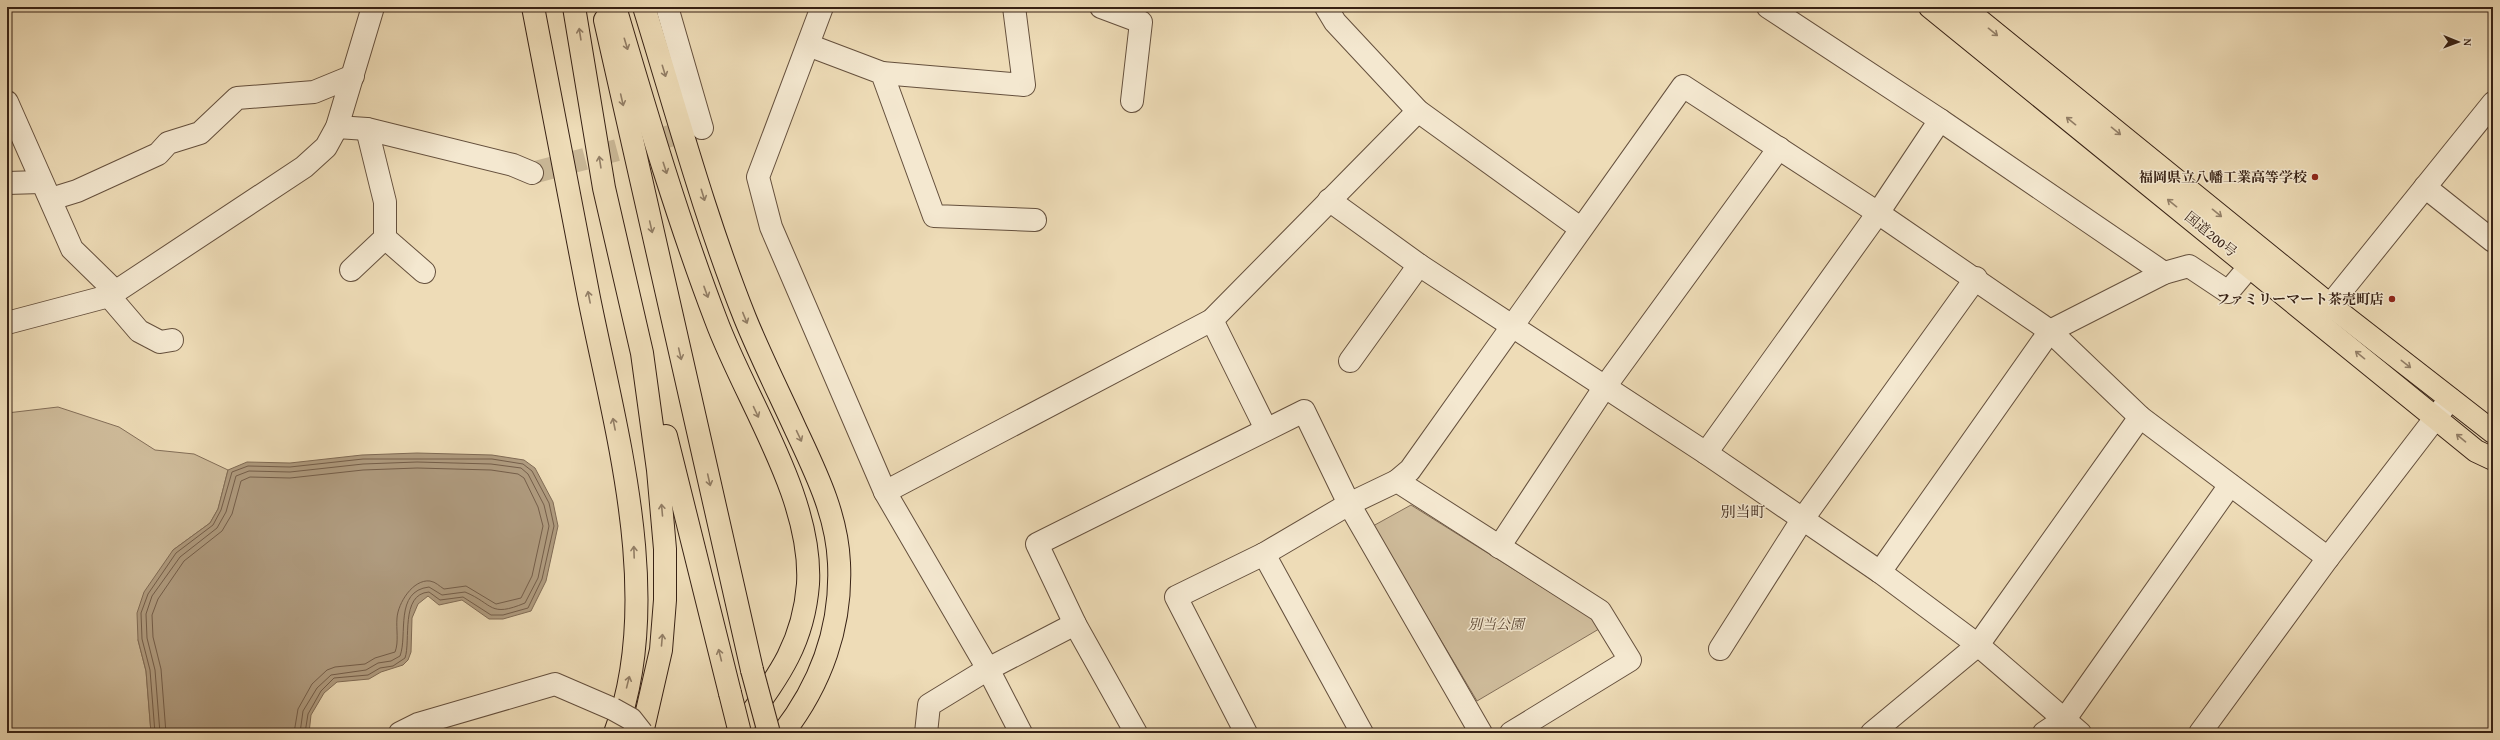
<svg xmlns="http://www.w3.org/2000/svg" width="2500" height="740" viewBox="0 0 2500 740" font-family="'Gentium Book Plus','Noto Serif JP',serif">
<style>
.green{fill:#cfbc9b;stroke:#836e58}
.water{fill:#b09c80;stroke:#806b55}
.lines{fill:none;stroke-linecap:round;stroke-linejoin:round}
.shore{stroke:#745e4a;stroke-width:1}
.minor-tunnel{stroke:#c9b796;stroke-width:22;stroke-dasharray:22 11;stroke-linecap:butt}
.minor-casing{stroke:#65503d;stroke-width:24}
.highway-casing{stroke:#372114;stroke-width:24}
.minor{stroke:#f4e8d0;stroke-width:22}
.highway{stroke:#eedcb7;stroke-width:22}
.minor-bridge-casing{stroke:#65503d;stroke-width:24;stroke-linecap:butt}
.highway-bridge-casing{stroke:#372114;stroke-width:24;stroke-linecap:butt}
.minor-bridge{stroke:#f4e8d0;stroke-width:22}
.highway-bridge{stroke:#eedcb7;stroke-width:22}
.oneway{stroke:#927e66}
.poi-dot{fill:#8f2418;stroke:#f4e8d0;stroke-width:1.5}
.labels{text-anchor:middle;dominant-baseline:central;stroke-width:3;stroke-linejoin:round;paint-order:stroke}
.poi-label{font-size:14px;font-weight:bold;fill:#372114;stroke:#f4e8d0;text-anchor:end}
.street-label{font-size:14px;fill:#372114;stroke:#f4e8d0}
.park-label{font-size:14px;font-style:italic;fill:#5d4836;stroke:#f4e8d0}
.neighbourhood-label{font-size:15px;fill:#372114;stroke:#f4e8d0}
</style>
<rect width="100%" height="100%" fill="#eedcb7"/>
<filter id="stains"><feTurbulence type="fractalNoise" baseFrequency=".005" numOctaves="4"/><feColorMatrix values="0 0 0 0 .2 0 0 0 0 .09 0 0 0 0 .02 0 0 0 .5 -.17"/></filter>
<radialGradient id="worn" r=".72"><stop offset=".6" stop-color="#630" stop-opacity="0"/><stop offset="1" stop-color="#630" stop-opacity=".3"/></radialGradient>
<g class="green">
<path d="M58 407 119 427 155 450 194 454 228 470 218 509 210 523 173 550 138 640 146 671 151 733H7V413Z"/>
<path d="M1411 505 1604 626 1477 701 1373 526Z"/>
</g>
<path class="water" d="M417 453 492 455 524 460 535 468 553 502 558 526 546 581 531 611 503 619H489L462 600 439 605 428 596 418 604 412 618 411 652 408 660 403 665 381 672 369 679 337 682 324 693 311 715 309 733H151L146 671 138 640 137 613 144 592 173 550 210 523 218 509 228 470 247 462 290 463 362 455Z"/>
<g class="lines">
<g class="shore">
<path d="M155 733 150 670 142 639 141 613 148 594 176 553 213 525 221 510 232 472 248 466 290 467 363 459H492L523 464 532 471 549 503 554 526 542 579 528 608 503 615H491L463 597 440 600 429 592C400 594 411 641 405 658L393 666 380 668 368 675 334 678 321 691 308 714 305 733"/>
<path d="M160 733 155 670 147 638 146 614 152 596 180 557 217 528 226 512 236 476 249 471 290 472 363 464 417 462 491 464 521 468 528 474 544 505 549 526 538 578 525 603C489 618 494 604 465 592L442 595 429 587C394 591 408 635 400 656L391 661 378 663 366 670 331 675 317 688 303 711 300 733"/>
<path d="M166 733 161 669 153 637 152 615 158 599 184 561 222 531 232 514 241 481 250 477 290 478 363 470 417 468 491 470 518 474 524 478 538 507 543 526 532 576 521 598 496 604 466 586 444 589C439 586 436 582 430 581 413 579 398 603 397 618 396 629 399 642 395 652L375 658 365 664 335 667 327 670 312 684 298 709 294 733"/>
</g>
<path class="minor-tunnel" d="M532 173 700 128"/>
<g class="minor-casing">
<g id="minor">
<path d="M667 7 702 128"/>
<path d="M822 7 758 177 771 227 885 492 988 669 1021 733"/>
<path d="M1101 7 1141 22 1132 101"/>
<path d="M1326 7 1335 22 1418 111 1580 228"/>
<path d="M808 45 882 73 934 216 1035 220"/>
<path d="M882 73 1024 85 1014 7"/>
<path d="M7 102 72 249 116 292"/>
<path d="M1940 120 2164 273"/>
<path d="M337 127 367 129 513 165 532 173"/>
<path d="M7 183 41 182"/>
<path d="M2425 187 2493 241"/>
<path d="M51 199 77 191 158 154 168 143 200 133 237 98 314 92 353 76"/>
<path d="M1329 200 1419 265 1706 453 1880 572 1978 645 2080 733"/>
<path d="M385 238 424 272"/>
<path d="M351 270 385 238V202L367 129"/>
<path d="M109 296 139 331 160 342 172 340"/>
<path d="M1212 320 1266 429"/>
<path d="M2318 320 2493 103"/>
<path d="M7 323 109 296 304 167 326 147 337 127 373 7"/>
<path d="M1350 361 1419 265"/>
<path d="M1706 453 1878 213 1940 120 1768 7"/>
<path d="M1397 481 1410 470 1683 86 1878 213 2050 331 2140 417 2328 558"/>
<path d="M885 492 1212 320 1418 111"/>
<path d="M1499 547 1604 388 1779 148"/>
<path d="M1264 554 1362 733"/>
<path d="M1880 572 2050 331 2164 273 2189 266 2228 292 2250 266"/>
<path d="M1720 649 1802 520 1976 278"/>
<path d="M400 733 418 724 555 684 613 709"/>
<path d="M926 733 929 705 988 669 1075 624"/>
<path d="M1136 733 1075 624 1037 544 1304 411 1349 504 1481 733"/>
<path d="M1246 733 1176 597 1264 554 1349 504 1397 481 1600 611 1630 660 1511 733"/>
<path d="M1872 733 1978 645 2140 417"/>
<path d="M2044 733 2065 719 2230 485"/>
<path d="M2200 733 2328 558 2450 399"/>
</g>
</g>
<g class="highway-casing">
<g id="highway">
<path d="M533 7C552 104 570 201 589 298 616 432 665 600 615 733"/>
<path d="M574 7 604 188 642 353 658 470 665 549V600L661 650 642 733"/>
<path d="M615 7C646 112 677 218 716 320 746 401 813 497 808 584 803 649 773 683 737 733"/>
<path d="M644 7C676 110 705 218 745 318 760 355 778 391 795 428 815 471 837 514 839 563 842 626 821 684 783 733"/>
<path d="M1930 7 2476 451 2493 459"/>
<path d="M1963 7 2330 305 2493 432"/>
<path d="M605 20 752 670"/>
<path d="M666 436 730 693"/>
</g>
</g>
<use href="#minor" class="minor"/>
<use href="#highway" class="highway"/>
<g class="minor-bridge-casing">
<path id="minor-bridge" d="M613 709 631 719 642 733"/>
</g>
<g class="highway-bridge-casing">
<g id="highway-bridge">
<path d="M752 670 769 733"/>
<path d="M730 693 740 733"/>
</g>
</g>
<use href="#minor-bridge" class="minor-bridge"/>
<use href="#highway-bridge" class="highway-bridge"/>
</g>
<defs><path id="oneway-shaft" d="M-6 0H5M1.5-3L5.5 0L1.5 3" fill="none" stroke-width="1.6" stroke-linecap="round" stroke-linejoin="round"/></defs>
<g class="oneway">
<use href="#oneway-shaft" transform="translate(1993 32) rotate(39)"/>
<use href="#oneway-shaft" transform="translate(580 34) rotate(-99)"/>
<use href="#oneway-shaft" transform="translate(626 44) rotate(73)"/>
<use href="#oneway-shaft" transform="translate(664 71) rotate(73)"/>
<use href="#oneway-shaft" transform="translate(622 100) rotate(77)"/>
<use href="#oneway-shaft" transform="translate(2071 121) rotate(-141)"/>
<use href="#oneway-shaft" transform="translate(2116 131) rotate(39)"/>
<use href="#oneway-shaft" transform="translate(600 162) rotate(-99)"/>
<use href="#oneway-shaft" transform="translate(665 168) rotate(72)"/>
<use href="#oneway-shaft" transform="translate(703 195) rotate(73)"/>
<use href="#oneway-shaft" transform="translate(2172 203) rotate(-141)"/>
<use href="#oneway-shaft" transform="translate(2217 213) rotate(39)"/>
<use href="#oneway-shaft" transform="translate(651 227) rotate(77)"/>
<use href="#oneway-shaft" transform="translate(706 292) rotate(70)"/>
<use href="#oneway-shaft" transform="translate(589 297) rotate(-101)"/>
<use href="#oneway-shaft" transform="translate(745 318) rotate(68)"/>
<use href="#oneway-shaft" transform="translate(680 354) rotate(77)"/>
<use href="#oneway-shaft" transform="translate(2360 355) rotate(-141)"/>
<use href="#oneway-shaft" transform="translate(2406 364) rotate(38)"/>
<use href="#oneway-shaft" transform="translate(756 412) rotate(65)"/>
<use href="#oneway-shaft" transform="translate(614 424) rotate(-101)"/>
<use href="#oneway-shaft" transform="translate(799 436) rotate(65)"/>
<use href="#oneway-shaft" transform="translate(2461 438) rotate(-140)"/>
<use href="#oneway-shaft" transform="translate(709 480) rotate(77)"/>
<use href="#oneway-shaft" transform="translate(662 510) rotate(-95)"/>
<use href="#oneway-shaft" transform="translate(634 552) rotate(-92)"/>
<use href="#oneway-shaft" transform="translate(662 640) rotate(-85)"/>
<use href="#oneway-shaft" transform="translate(720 655) rotate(-104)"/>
<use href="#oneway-shaft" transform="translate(628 682) rotate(-76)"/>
</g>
<g class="poi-dot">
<circle cx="2315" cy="177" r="4"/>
<circle cx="2392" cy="299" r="4"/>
</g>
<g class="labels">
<g class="poi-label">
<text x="2307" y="177">福岡県立八幡工業高等学校</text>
<text x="2384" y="299">ファミリーマート茶売町店</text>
</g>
<g class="street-label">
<text transform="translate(2211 234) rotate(39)">国道200号</text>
</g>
<g class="park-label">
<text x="1496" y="624">別当公園</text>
</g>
<g class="neighbourhood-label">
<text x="1743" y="511">別当町</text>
</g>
</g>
<rect width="2500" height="740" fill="none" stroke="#eedcb7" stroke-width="24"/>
<rect x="8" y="8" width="2484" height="724" fill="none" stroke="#372114" stroke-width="2"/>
<rect x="12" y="12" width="2476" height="716" fill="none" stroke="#372114"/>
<g transform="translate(2458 42) rotate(91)" stroke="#f4e8d0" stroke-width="3" paint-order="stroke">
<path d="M0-3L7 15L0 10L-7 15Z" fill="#372114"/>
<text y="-6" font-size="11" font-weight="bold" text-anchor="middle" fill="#372114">N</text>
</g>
<rect width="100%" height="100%" filter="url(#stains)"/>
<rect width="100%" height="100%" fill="url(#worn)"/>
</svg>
